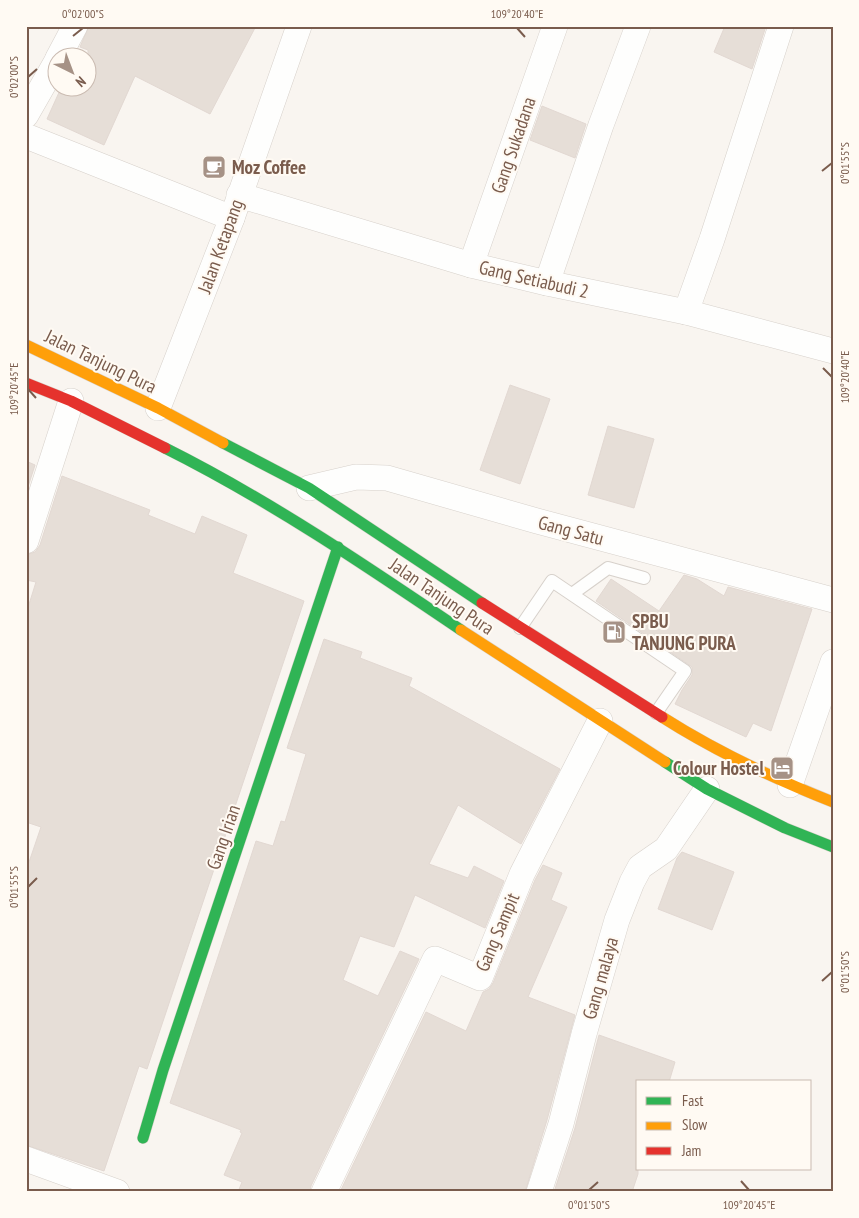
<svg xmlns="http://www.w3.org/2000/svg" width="859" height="1218" viewBox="0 0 859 1218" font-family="'PT Sans Narrow',sans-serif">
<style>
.building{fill:#e6ded7;stroke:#e2d8d2}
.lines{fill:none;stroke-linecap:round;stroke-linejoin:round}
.lane-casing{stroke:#d7d1cb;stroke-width:14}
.street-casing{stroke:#d7d1cb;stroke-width:26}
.fast-casing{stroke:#d9d2cb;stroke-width:12}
.slow-casing{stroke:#d9d2cb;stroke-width:12}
.jam-casing{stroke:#d9d2cb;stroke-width:12}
.lane{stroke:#fefefd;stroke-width:12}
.street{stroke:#fefefd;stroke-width:25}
.fast{stroke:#30b455;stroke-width:11}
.slow{stroke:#ff9f0a;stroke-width:11}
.jam{stroke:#e5322d;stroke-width:11}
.ticks{fill:none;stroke:#7a5c4d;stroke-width:2}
.labels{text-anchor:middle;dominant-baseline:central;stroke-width:4;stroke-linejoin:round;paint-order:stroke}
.street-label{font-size:19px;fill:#7a5c4d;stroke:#fffaf3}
.poi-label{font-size:19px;font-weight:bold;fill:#7a5c4d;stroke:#fffaf3;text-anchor:start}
.neatline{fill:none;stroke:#7a5c4d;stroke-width:2}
.ticks-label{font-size:12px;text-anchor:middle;fill:#7a5c4d}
</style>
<rect width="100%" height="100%" fill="#f9f5f0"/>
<g class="building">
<path d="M89 26H256L210 114 135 76 104 145 47 119 61 88H88V50L80 47Z"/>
<path d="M725 26H766L752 69 714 52Z"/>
<path d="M542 106 586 124 575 158 530 140Z"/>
<path d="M510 385 550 399 520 484 480 470Z"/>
<path d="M608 426 654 439 634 508 588 495Z"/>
<path d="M26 461 35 465 26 493Z"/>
<path d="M62 476 150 510 148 515 195 534 202 516 247 535 233 573 304 601 147 1069 139 1066 104 1171 26 1145V871L41 827 26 822V614L36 582 26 580V555L35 552 40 545Z"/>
<path d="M684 575 697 579 724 596 728 587 812 609 771 731 753 723 746 737 675 704 682 690 692 675V667L596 601 611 579 659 611Z"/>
<path d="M324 639 362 652 360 658 412 678 409 686 560 769 521 844 458 805 429 864 468 878 474 866 504 881 485 928 415 895 394 947 360 936 343 980 378 996 400 951 419 959 311 1186 310 1192H238L242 1182 224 1175 242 1133 240 1132 241 1130 170 1103 256 841 273 846 281 821 285 822 306 754 287 748Z"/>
<path d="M682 852 734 872 712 930 658 909 677 858Z"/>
<path d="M543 865 562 873 551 900 567 907 528 997 575 1015 547 1120 525 1192H340L426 1012 466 1031 483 992 489 989 493 983 535 880Z"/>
<path d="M599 1035 675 1062 669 1082H638V1174L632 1192H554L575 1128Z"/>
</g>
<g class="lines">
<g class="lane-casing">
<g id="lane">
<path d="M572 594 608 568 644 578"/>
<path d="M520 628 552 581 685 671 656 713"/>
</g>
</g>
<g class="street-casing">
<g id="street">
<path d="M58 58 75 26"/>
<path d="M26 115 58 59"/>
<path d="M26 136 232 218"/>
<path d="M239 195 471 265 547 283 686 312 833 351"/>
<path d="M471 265 555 26"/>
<path d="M547 283 601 125 638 26"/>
<path d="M686 312 712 239 781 26"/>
<path d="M158 408 232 218 299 26"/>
<path d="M309 488 356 477 387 478 537 521 833 600"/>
<path d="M26 541 71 401"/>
<path d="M790 785 833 662"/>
<path d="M26 1159 117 1192"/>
<path d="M324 1192 435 959 480 978 522 874 600 721"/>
<path d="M539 1192 561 1124 584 1034 617 920 632 882 640 867 666 849 707 789"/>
</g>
</g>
<g class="fast-casing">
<g id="fast">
<path d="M223 443 309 488 482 603"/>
<path d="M165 448C269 500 365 565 461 630"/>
<path d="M665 762 707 789 785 828 833 847"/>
<path d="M143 1138 163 1070 338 547"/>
</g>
</g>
<g class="slow-casing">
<g id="slow">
<path d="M26 345 158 408 223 443"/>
<path d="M461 630 665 762"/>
<path d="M662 717C717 752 772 778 833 802"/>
</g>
</g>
<g class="jam-casing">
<g id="jam">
<path d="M26 383 71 401 165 448"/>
<path d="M482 603 662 717"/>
</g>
</g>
<use href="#lane" class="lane"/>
<use href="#street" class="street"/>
<use href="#fast" class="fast"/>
<use href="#slow" class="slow"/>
<use href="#jam" class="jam"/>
</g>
<path class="ticks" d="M517 28 525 37M73 36 83 28M28 77 37 69M822 171 832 163M823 368 832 377M28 389 36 398M28 887 37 878M822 981 832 972M741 1181 749 1190M589 1190 598 1182"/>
<defs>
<g id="cafe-square" transform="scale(1.25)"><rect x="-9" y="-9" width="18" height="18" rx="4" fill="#a69286" stroke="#fffaf3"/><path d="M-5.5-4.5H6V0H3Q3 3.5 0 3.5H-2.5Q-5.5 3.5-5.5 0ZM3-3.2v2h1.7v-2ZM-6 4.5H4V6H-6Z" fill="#fff"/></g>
<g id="fuel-square" transform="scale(1.25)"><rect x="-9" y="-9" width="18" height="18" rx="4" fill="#a69286" stroke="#fffaf3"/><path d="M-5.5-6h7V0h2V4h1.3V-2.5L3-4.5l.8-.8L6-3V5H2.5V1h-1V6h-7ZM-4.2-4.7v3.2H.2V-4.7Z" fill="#fff"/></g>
<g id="hotel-square" transform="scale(1.25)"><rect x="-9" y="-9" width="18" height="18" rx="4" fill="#a69286" stroke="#fffaf3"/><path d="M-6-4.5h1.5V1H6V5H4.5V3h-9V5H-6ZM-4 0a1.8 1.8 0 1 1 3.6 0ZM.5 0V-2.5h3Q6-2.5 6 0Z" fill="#fff"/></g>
</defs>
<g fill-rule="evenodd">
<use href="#cafe-square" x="214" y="167"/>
<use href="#fuel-square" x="614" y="632"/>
<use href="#hotel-square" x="782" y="768"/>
</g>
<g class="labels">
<g class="street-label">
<text transform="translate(513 145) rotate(-71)">Gang Sukadana</text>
<text transform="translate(220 246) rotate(-70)">Jalan Ketapang</text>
<text transform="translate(534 279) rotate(13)">Gang Setiabudi 2</text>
<text transform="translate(101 361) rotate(26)">Jalan Tanjung Pura</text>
<text transform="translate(571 530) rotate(15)">Gang Satu</text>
<text transform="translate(442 596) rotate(34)">Jalan Tanjung Pura</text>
<text transform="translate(223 837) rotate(-71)">Gang Irian</text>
<text transform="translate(497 932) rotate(-67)">Gang Sampit</text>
<text transform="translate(600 978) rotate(-74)">Gang malaya</text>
</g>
<g class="poi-label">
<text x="232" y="167">Moz Coffee</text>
<text x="632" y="621">SPBU<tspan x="632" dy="22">TANJUNG PURA</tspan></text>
<text x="764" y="768" text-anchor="end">Colour Hostel</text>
</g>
</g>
<rect width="859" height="1218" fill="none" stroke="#fffaf3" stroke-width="55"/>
<rect x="636" y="1080" width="175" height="90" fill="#fffaf3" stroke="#cabbb1"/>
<rect x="646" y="1097" width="25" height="8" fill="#30b455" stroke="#cabbb1"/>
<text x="682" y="1106" font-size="15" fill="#7a5c4d">Fast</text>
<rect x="646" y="1122" width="25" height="8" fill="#ff9f0a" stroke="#cabbb1"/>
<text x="682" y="1130" font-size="15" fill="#7a5c4d">Slow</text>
<rect x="646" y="1147" width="25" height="8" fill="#e5322d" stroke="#cabbb1"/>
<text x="682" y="1156" font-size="15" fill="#7a5c4d">Jam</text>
<g transform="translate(72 72) rotate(138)"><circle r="24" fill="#fffaf3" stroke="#cabbb1"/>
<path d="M0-4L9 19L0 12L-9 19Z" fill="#a69286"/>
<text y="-8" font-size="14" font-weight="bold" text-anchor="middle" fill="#7a5c4d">N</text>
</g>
<rect x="28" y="28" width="804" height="1162" class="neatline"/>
<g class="ticks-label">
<text x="83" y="18">0°02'00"S</text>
<text x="517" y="18">109°20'40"E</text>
<text transform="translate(14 77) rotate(-90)" y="4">0°02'00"S</text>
<text transform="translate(845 163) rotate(-90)" y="4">0°01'55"S</text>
<text transform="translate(845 377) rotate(-90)" y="4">109°20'40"E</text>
<text transform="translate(14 389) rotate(-90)" y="4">109°20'45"E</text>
<text transform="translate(14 887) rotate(-90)" y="4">0°01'55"S</text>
<text transform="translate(845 972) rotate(-90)" y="4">0°01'50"S</text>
<text x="589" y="1209">0°01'50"S</text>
<text x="749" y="1209">109°20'45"E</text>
</g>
</svg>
